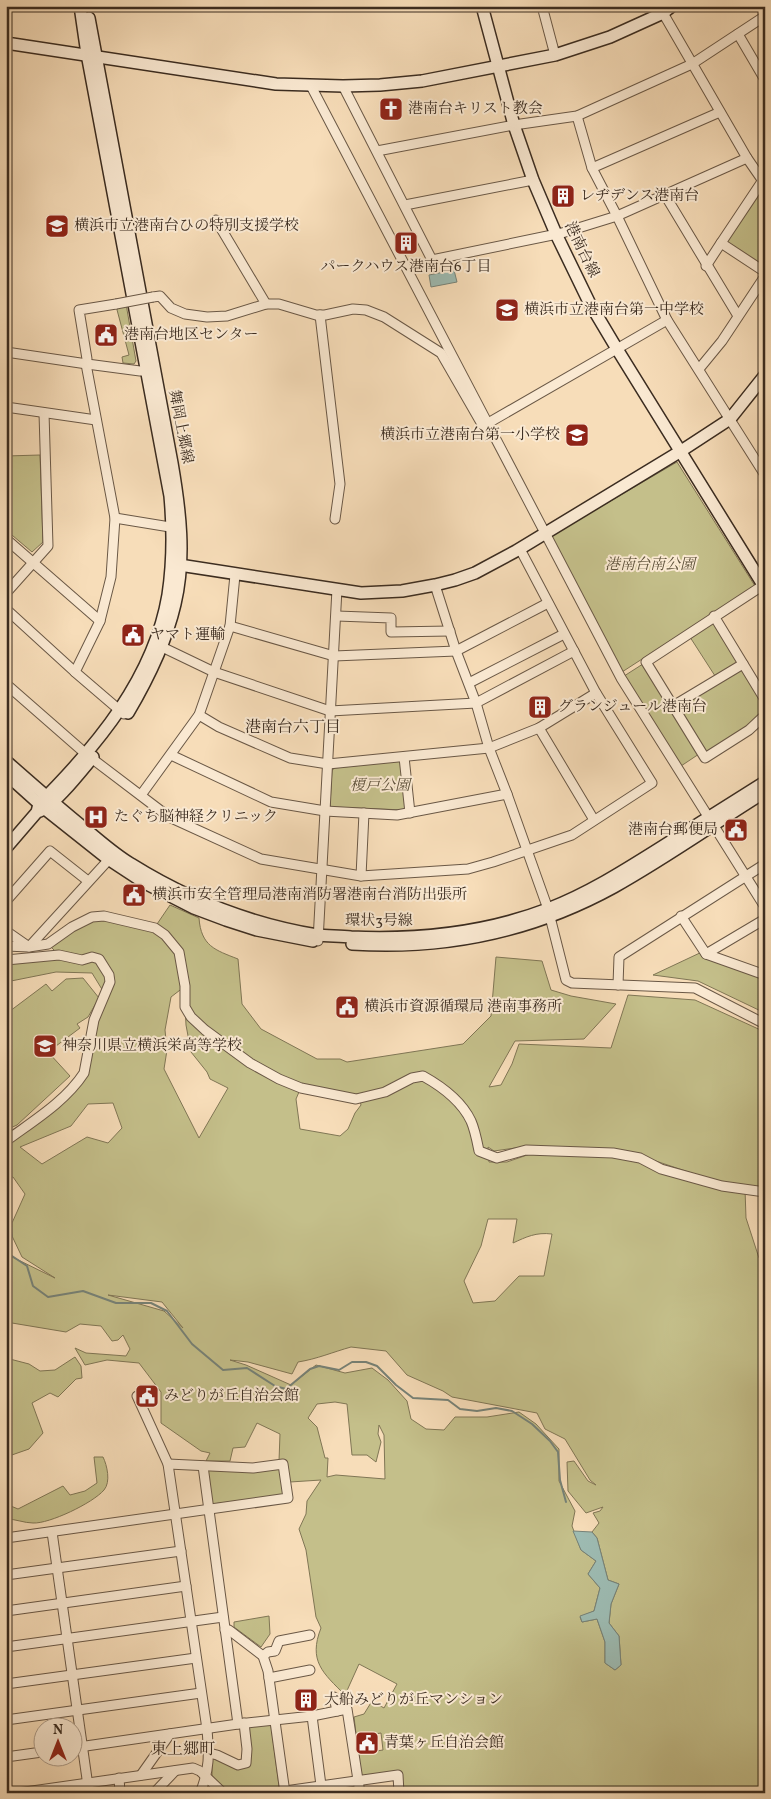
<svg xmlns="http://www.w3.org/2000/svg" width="771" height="1799" viewBox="0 0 771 1799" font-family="Vollkorn,'Noto Serif JP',serif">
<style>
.green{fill:#c4bf8a;stroke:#807655;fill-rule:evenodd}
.water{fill:#9dbbb2;stroke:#768278}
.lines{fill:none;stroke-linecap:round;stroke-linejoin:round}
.stream{stroke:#768278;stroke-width:2}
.street-casing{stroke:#6a5846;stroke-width:11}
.secondary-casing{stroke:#3b2c20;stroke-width:14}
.street{stroke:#fae9d2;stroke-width:9}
.secondary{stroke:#fae9d2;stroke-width:11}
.street-bridge-casing{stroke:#6a5846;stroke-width:11;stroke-linecap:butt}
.street-bridge{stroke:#fae9d2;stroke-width:9}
.labels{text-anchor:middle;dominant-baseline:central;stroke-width:4;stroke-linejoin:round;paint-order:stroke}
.poi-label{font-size:15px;fill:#3b2c20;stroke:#fae9d2;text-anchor:start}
.street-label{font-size:15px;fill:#3b2c20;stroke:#fae9d2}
.park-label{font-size:15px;font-style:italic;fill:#5d513a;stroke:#fae9d2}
.neighbourhood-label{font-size:16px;fill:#3b2c20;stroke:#fae9d2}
</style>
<rect width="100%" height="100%" fill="#f7ddb9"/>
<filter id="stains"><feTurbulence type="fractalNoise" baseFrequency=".004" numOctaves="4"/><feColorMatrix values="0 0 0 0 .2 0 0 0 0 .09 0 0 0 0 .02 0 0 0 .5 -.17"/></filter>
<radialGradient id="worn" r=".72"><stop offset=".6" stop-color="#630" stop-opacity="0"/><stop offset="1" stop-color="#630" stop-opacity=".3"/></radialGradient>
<g class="green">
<path d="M765 184V272L721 243Z"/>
<path d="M126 304 136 361 134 364 123 363 122 357 129 355 116 306Z"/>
<path d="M40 455 43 542 32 552 6 530V456Z"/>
<path d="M677 462 755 586 622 672 549 537Z"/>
<path d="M714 616 765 700V715L705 758 702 752 678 768 621 678 646 662 674 706 717 679 688 634Z"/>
<path d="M399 761 401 763 406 806 404 810 332 807 330 805 332 770 335 768Z"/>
<path d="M170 905 199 918C201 946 215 950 238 959L242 1004 261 1029 317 1059H340L347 1062 463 1044 491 1016 496 957 542 961 551 990 571 996 616 1004 584 1039 515 1041 489 1087 501 1085 512 1064 519 1044 611 1048 628 995 695 1000 765 1032V1192L753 1190 748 1185 718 1182 641 1156 617 1152 545 1148H515L494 1151 488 1147 489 1162H507L530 1154 613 1153 640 1158 661 1169 702 1181 723 1186 745 1189 746 1218 759 1258 765 1255V1330L762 1329 765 1349V1793H402L401 1772 365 1777 361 1775 354 1717 364 1714 372 1701 384 1708 397 1684 359 1664 345 1695C323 1673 308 1661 321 1628L316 1617 306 1550 299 1529 306 1514 307 1501 321 1480 290 1482 286 1460 279 1461 280 1434 257 1423 245 1447 233 1448 230 1461H206L210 1453 201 1451 161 1423V1392L139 1363 107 1360 85 1365 75 1348 86 1353 126 1356 130 1349 123 1335 118 1340 112 1341 101 1326 80 1324 66 1332 6 1322V1254L55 1278 22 1257 12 1236V1223L25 1194 13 1177H6V1133L24 1124 13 1136 70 1096 83 1074 95 1018 109 986 103 991 92 973 56 972 6 982V960L59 955 48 944 72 927 104 916 155 927ZM184 987 186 1025 191 1052 207 1072 210 1079 228 1088 199 1138 164 1069 167 1050 165 1030 171 997ZM302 1085 359 1097 361 1105 355 1113 348 1129 340 1136 300 1129 296 1099ZM113 1103 122 1128 108 1143 87 1137 42 1164 20 1147 71 1126 88 1104ZM488 1219H517L513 1243C526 1237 536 1232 552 1234L544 1276H519L495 1301 473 1303 464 1281 481 1246ZM108 1295 162 1302 183 1328 164 1311ZM351 1347 386 1351 407 1375 443 1391 452 1397 537 1413 545 1429 565 1439 590 1480 596 1485 588 1481 574 1461 567 1462 568 1491 586 1513 603 1507 600 1511 593 1513 599 1523 592 1532 597 1538 608 1580 619 1584 611 1604 609 1623 619 1636 621 1665 615 1670 605 1663V1642L597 1619 582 1622 580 1617 594 1611 600 1588 588 1574 596 1561 581 1550 572 1526 575 1511 559 1481V1449L536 1424 519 1412 487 1417H455L444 1430 426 1429 411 1419 407 1401 388 1380 372 1368 345 1373 316 1365 291 1385 246 1365 230 1360 248 1362 292 1374 298 1362C317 1359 333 1352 351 1347ZM335 1402 347 1404 352 1455H367L376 1462 381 1442 378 1434 379 1425 384 1435 385 1479 336 1475 327 1477 328 1458H325L317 1427 308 1418 317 1404ZM381 1733 383 1750 363 1753 361 1736Z"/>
<path d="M704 951 765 975V1013L698 981 653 975Z"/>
<path d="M83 978 99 998 88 1017 77 1024 80 1028 48 1052 70 1076 17 1125 6 1130V1014L46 984 52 991 66 979Z"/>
<path d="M75 1357 81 1366 82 1378 76 1379 58 1397 50 1393 32 1403 43 1433 29 1449 6 1457V1441L11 1436 6 1430V1358L29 1364 40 1371 55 1370Z"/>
<path d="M94 1457H103C107 1465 111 1482 104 1490 93 1503 49 1524 33 1523 24 1523 16 1519 6 1519V1504L18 1509 63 1486 70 1495 85 1491 97 1483Z"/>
<path d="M280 1468 284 1493 282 1496 212 1504 207 1470 249 1472Z"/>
<path d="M269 1616 270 1634 261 1647 234 1627V1622Z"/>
<path d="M266 1723 271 1725 280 1793H228L212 1777V1759L216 1758 248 1764V1731L251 1726Z"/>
</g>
<g class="water">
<path d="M454 270 457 282 431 287 429 275Z"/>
<path d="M573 1531 592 1532 597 1538 608 1580 619 1584 611 1604 609 1623 619 1636 621 1665 615 1670 605 1663V1642L597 1619 582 1622 580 1616 594 1611 600 1588 588 1574 596 1561 581 1550Z"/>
</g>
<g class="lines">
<g class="stream">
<path d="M6 1219 9 1222 12 1236 6 1252"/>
<path d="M6 1252 27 1266 33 1286 48 1297 83 1291 116 1303H151L167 1311 192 1344 223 1370 247 1368 275 1386 286 1389 310 1369 319 1366 339 1370 352 1362H366L377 1366 396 1385 413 1398 448 1400 460 1409 477 1411 496 1408 512 1411 532 1424 550 1441 558 1452 560 1480 566 1502"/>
</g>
<g class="street-casing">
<g id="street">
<path d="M542 6 555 55"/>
<path d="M663 13 747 158"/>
<path d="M738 34 765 80"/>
<path d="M311 86 621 678 765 907"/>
<path d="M343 86 432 260 562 233 617 216 592 168 577 116"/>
<path d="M377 151 514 125 577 116 692 64 765 16"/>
<path d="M592 168 720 112"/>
<path d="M765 177 721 243 765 272"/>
<path d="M765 184 747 158 617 216 667 320 765 475"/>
<path d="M665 195 738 316"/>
<path d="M405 205 533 180"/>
<path d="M216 220 266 304"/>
<path d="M706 266 721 243"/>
<path d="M153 297 160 296 171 308 185 314 207 317 227 316 266 304H279L316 315H325L353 309 366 310 384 317 441 353 483 426 667 320"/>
<path d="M320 315 340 484 335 519"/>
<path d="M6 352 87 364 140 371H152"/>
<path d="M87 359 79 310 116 304"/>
<path d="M86 364 115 518 111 577 100 621 75 672 124 714"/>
<path d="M699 369 722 341 765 276"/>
<path d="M6 407 96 420"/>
<path d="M115 518 176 528"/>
<path d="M6 539 100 621"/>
<path d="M520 549 596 693 539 728 594 820"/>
<path d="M765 584 646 662 705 758 749 730 765 715"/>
<path d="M435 585 456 651 476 703 489 748 507 794 548 909 566 980 572 983 695 988 765 1024"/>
<path d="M6 593 48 546 44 413"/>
<path d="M6 609 75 672"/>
<path d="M337 616 391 618V632L450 631"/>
<path d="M714 616 765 700"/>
<path d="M230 626 334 656 456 651 548 603"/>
<path d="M162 647 214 672 330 711 476 703 574 651"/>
<path d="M469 683 564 634"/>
<path d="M6 684 86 754 169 817 261 859 361 876 468 869 493 862 572 835 652 783 596 693"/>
<path d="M673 706 743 664"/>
<path d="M199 715 219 727 290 758 328 764 489 748 539 728"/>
<path d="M171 755 271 802 325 811 397 815 507 794"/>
<path d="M404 757 410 813"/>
<path d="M141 795 199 715 230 626 235 575"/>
<path d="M361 876 364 813"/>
<path d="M6 901 50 851 88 881"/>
<path d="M681 916 706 954 765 919"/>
<path d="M6 931 29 947 48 944 72 927 92 917 104 916 155 928 165 935 179 952 185 986V1007L191 1017 205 1030 250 1063 279 1079 301 1088 356 1099 385 1092 412 1078 423 1076C441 1086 462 1102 471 1121 475 1130 477 1141 479 1151L497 1158 526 1150 613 1153 640 1158 661 1169 722 1186 765 1192"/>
<path d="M318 941 337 589"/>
<path d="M6 946 29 947 113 855"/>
<path d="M706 954 765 975"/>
<path d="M6 960 59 955 82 960 92 957 99 959 109 975 110 982 94 1020 84 1073C65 1102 33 1121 6 1141"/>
<path d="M618 985 619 957 765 864"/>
<path d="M137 1396 168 1464 207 1729C209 1754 210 1769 200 1793"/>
<path d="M203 1466 238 1724"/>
<path d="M52 1532 89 1793"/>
<path d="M6 1538 288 1498 283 1464 253 1468 168 1464"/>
<path d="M6 1575 181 1551"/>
<path d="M6 1611 186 1586"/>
<path d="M225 1630H229L263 1656 268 1671 285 1793"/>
<path d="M6 1647 223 1617"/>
<path d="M263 1656 268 1652 275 1651 279 1641 310 1635"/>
<path d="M269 1678 310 1670"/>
<path d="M6 1684 196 1658"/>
<path d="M334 1697 337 1711"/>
<path d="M312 1716 322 1793"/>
<path d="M6 1720 201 1693"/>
<path d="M72 1748 238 1724 312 1716 347 1709 360 1793"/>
<path d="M209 1753 217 1755 238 1765 246 1763 247 1749 244 1723"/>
<path d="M6 1757 42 1752"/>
<path d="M141 1775 170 1734"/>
<path d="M119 1778 120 1792"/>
<path d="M285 1791 398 1775 399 1793"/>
<path d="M18 1793 193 1768 200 1771 223 1793"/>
<path d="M154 1793 175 1771"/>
</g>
</g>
<g class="secondary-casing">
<g id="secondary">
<path d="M482 6 514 125 533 180 556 234 589 302 617 349 765 588"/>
<path d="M89 18 172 463C180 509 186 558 175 604 166 643 148 679 128 713"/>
<path d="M6 43 276 84 343 86 380 85 422 81 555 55 610 37 663 13 672 6"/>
<path d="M173 564 361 593 402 591 435 585 455 580 475 573 516 551 681 451 730 419 765 375"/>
<path d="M6 761C32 784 57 806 84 828 99 840 114 854 131 864 187 899 251 924 317 935 328 936 340 936 351 937 418 940 485 933 548 909 587 894 622 872 657 850 693 827 729 805 765 782"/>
<path d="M6 774 45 809 108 859 143 882 194 908 226 920 257 930 313 941"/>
<path d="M40 811C54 806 82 770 93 757"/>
<path d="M6 848 37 812 39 804C97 746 154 678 168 595 173 562 173 529 170 496L87 54 80 6"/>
<path d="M352 944C445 950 532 932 614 887 666 858 715 823 765 792"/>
</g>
</g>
<use href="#street" class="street"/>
<use href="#secondary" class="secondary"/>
<g class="street-bridge-casing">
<path id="street-bridge" d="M116 304 153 297"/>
</g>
<use href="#street-bridge" class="street-bridge"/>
</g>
<defs>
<g id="church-square" transform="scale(1.25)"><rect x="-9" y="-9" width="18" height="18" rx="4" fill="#8f2418" stroke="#fae9d2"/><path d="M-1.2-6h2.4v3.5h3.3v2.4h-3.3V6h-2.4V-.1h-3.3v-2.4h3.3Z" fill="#fff"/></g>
<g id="building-square" transform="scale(1.25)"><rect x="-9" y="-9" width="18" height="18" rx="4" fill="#8f2418" stroke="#fae9d2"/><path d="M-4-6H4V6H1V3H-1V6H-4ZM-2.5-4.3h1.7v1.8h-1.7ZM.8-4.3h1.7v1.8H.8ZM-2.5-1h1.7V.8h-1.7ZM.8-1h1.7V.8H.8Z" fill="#fff"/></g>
<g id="school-square" transform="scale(1.25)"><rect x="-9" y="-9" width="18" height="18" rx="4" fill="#8f2418" stroke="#fae9d2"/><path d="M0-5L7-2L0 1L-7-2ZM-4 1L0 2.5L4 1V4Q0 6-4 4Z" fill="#fff"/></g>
<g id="civic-square" transform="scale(1.25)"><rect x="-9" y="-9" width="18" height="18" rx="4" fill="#8f2418" stroke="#fae9d2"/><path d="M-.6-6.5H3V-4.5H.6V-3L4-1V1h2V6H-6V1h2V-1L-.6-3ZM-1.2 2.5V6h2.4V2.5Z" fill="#fff"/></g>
<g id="hospital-square" transform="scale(1.25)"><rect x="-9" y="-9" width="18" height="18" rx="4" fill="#8f2418" stroke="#fae9d2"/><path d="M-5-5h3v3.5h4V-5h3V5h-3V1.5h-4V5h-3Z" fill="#fff"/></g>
</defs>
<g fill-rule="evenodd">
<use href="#church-square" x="391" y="109"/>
<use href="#building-square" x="563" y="196"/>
<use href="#school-square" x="57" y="226"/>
<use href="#building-square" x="406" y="243"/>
<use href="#school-square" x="507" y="310"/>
<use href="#civic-square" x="106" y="335"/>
<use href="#school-square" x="577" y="435"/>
<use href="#civic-square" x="133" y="635"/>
<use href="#building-square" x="540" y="707"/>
<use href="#hospital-square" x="96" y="817"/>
<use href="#civic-square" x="736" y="830"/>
<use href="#civic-square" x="134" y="895"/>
<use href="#civic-square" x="347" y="1007"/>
<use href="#school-square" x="45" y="1046"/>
<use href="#civic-square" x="147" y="1396"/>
<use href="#building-square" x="306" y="1700"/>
<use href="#civic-square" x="367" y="1743"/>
</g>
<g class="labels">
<g class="poi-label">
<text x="408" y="109">港南台キリスト教会</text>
<text x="580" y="196">レヂデンス港南台</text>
<text x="74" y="226">横浜市立港南台ひの特別支援学校</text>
<text x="406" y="267" text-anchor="middle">パークハウス港南台6丁目</text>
<text x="524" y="310">横浜市立港南台第一中学校</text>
<text x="124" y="335">港南台地区センター</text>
<text x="560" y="435" text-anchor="end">横浜市立港南台第一小学校</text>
<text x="150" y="635">ヤマト運輸</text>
<text x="558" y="707">グランジュール港南台</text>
<text x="114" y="817">たぐち脳神経クリニック</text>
<text x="718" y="830" text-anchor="end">港南台郵便局</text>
<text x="152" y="895">横浜市安全管理局港南消防署港南台消防出張所</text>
<text x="364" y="1007">横浜市資源循環局 港南事務所</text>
<text x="62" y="1046">神奈川県立横浜栄高等学校</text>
<text x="164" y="1396">みどりが丘自治会館</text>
<text x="324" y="1700">大船みどりが丘マンション</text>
<text x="384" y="1743">青葉ヶ丘自治会館</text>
</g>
<g class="street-label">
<text transform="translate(581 250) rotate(64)">港南台線</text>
<text transform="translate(180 427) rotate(79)">舞岡上郷線</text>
<text x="379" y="921">環状3号線</text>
</g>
<g class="park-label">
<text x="650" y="565">港南台南公園</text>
<text x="380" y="786">榎戸公園</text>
</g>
<g class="neighbourhood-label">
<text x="293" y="728">港南台六丁目</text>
<text x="183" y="1750">東上郷町</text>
</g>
</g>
<rect width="771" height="1799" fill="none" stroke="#f7ddb9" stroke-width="25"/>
<rect x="8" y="8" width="756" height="1784" fill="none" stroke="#3b2c20" stroke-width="2.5"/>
<rect x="12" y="12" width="746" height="1774" fill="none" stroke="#3b2c20"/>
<g transform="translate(58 1742)"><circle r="24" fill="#fae9d2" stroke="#ae9d8b"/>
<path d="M0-4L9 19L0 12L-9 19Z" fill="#8f2418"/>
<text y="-8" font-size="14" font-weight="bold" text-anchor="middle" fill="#3b2c20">N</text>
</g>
<rect width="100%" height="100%" filter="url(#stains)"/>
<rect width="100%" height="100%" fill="url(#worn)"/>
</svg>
